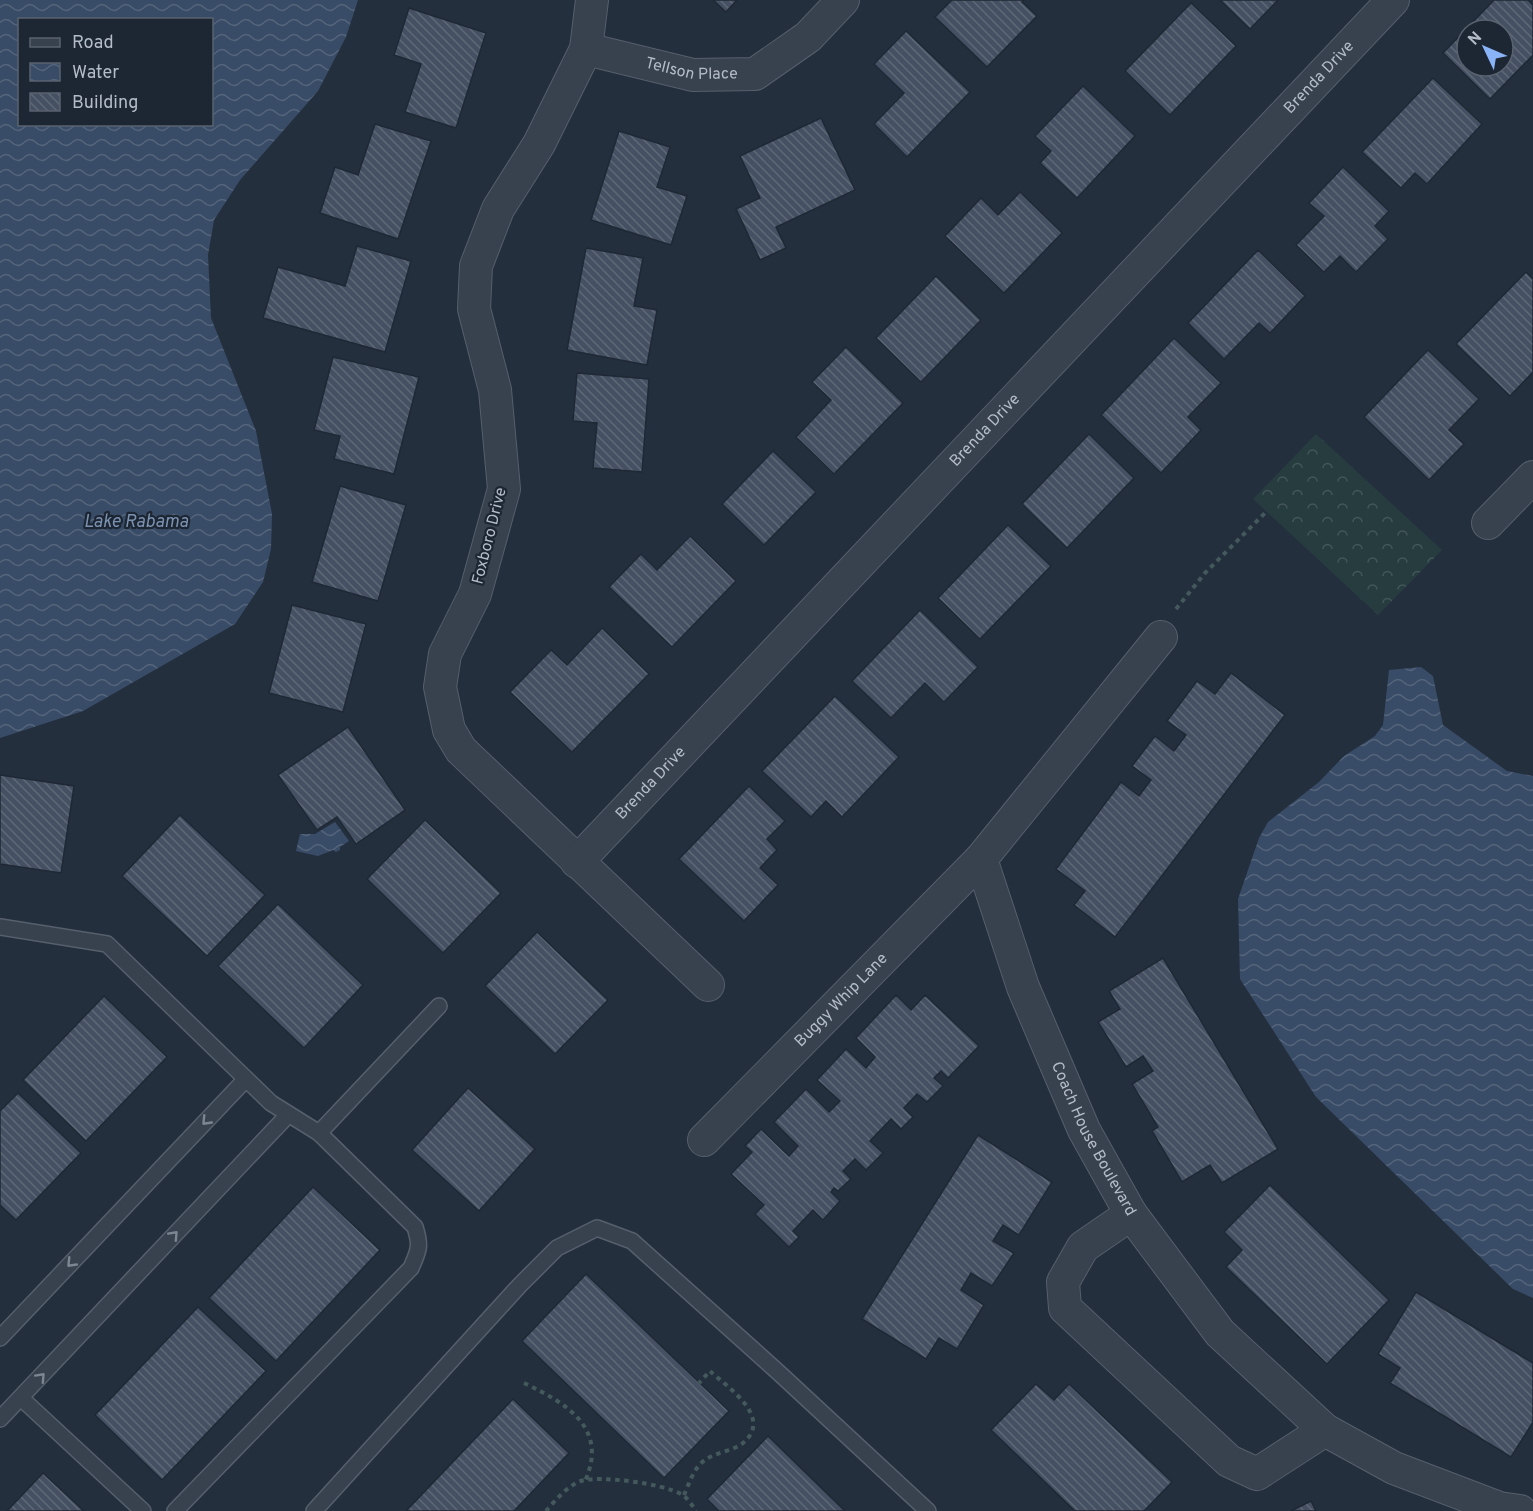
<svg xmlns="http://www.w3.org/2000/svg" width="1533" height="1511" viewBox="0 0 1533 1511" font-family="Overpass,sans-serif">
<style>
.forest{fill:url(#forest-crowns)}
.water{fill:url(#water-waves);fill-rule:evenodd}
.building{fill:url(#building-back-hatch);stroke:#1f2835;stroke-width:1.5;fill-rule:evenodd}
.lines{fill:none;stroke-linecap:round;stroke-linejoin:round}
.lane-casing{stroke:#565f6c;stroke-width:18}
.street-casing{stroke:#565f6c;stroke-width:34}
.path{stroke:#44595c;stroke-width:4;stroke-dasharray:4.5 4.5;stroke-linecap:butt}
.lane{stroke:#38414e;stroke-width:15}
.street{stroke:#38414e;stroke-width:32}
.oneway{stroke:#7c8592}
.labels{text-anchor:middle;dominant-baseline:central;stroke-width:4.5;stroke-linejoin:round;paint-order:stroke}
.street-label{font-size:16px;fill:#b4bcc9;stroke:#1d2633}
.water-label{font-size:18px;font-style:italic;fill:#7c92b1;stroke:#1d2633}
</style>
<defs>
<pattern id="forest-crowns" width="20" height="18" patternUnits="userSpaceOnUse" patternTransform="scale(1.5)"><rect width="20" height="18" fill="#263c3f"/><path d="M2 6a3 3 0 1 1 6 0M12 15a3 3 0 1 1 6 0" fill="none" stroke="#435659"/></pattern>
<pattern id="water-waves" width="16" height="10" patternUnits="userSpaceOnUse" patternTransform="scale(1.5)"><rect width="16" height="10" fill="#394c67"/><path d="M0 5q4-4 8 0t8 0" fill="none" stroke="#53647b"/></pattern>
<pattern id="building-back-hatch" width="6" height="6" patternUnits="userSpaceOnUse" patternTransform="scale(1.5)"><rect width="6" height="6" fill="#455162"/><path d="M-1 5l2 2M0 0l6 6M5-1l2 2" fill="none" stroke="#5d6877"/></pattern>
</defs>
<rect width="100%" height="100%" fill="#242f3e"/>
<path class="forest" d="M1316 434 1442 550 1378 615 1253 499Z"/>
<g class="water">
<path d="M0 0H358L346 37 318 91 240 180 214 220 208 255 211 318 256 431 272 514 271 549 263 582 235 624 83 711 0 738ZM20 20H212V124H20Z"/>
<path d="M1421 667 1433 676 1443 725 1507 771 1533 776V1298L1513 1289 1316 1097 1240 979 1238 899 1259 838 1268 822 1319 782 1344 756 1375 736 1383 725 1389 670Z"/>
<path d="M335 822 349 841 340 847V850L336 852 333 850 318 856 296 851 300 834H315Z"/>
</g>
<g class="building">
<path d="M713 0H737L726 12Z"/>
<path d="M952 0H1024L1022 2 1037 16 987 67 935 17Z"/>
<path d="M1220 0H1278L1250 29Z"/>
<path d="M1494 0H1528L1533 5V55L1490 99 1443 53ZM1467 30H1503V66H1467Z"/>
<path d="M1191 3 1236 46 1170 115 1125 71Z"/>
<path d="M409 8 486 33 456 128 405 112 421 64 394 55Z"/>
<path d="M906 31 970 92 907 157 874 124 904 93 874 64Z"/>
<path d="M1433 78 1482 124 1427 184 1415 173 1401 188 1362 152Z"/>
<path d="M1083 86 1135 136 1077 198 1040 163 1051 151 1035 136Z"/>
<path d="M821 118 855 190 776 227 786 248 760 260 736 209 760 198 740 156Z"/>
<path d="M375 124 431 141 398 239 320 213 335 167 358 175Z"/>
<path d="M619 131 670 147 657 187 687 196 671 245 591 220Z"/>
<path d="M1343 167 1389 211 1375 226 1388 239 1356 272 1340 256 1324 272 1296 245 1324 216 1309 203Z"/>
<path d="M1020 192 1062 233 1004 293 945 236 981 198 998 215Z"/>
<path d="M357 246 411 261 385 352 263 318 278 267 345 286Z"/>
<path d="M586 248 643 258 634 306 657 310 647 365 567 350Z"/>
<path d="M1258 250 1305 296 1270 333 1259 323 1224 359 1188 323Z"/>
<path d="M1526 272 1533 279V372L1510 396 1456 344Z"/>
<path d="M936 276 981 320 921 382 876 338Z"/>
<path d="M1174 338 1221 383 1188 417 1201 430 1161 473 1101 415Z"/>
<path d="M846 347 903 403 834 474 796 437 831 400 812 382Z"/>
<path d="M1428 350 1479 399 1449 430 1464 444 1429 480 1364 417Z"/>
<path d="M333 357 419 377 394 474 334 459 340 436 314 430Z"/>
<path d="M577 373 649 379 642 472 593 468 597 423 573 421Z"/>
<path d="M1089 434 1134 478 1067 548 1022 504Z"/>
<path d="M773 451 816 492 764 545 722 504Z"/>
<path d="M340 486 406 505 378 601 312 582Z"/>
<path d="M1008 525 1051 566 980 639 938 598Z"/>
<path d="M690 536 736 581 672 647 609 587 641 554 657 570Z"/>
<path d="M292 605 366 624 343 712 269 693Z"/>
<path d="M920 610 978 667 944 702 925 683 891 718 852 681Z"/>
<path d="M602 628 649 674 572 752 510 692 551 650 567 665Z"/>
<path d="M1231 673 1285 715 1115 937 1074 905 1085 891 1056 869 1121 782 1139 796 1151 780 1132 766 1155 736 1174 751 1186 735 1167 721 1197 681 1215 694Z"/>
<path d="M835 696 899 757 842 817 826 801 811 817 762 771Z"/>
<path d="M348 727 405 810 356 844 337 817 317 830 278 775Z"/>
<path d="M0 775 74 786 61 873 0 864Z"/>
<path d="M749 786 785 821 767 839 777 850 760 868 778 885 744 921 679 859Z"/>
<path d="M180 815 265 895 207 956 122 876Z"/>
<path d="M425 820 501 893 443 953 367 879Z"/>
<path d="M278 904 363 985 304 1048 218 966Z"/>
<path d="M537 932 608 1000 555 1054 485 986Z"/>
<path d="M1163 958 1278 1149 1222 1183 1210 1165 1182 1182 1152 1131 1158 1127 1132 1084 1153 1071 1143 1056 1126 1067 1098 1022 1120 1009 1109 991Z"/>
<path d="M896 995 911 1010 925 995 979 1046 948 1078 941 1071 934 1078 943 1086 927 1102 917 1094 904 1108 913 1117 901 1129 891 1119 870 1141 883 1153 866 1170 855 1159 843 1171 851 1179 838 1191 834 1188 831 1192 840 1201 823 1220 813 1210 793 1231 799 1237 789 1247 755 1214 764 1205 731 1174 752 1152 745 1146 761 1129 789 1156 798 1146 774 1122 806 1089 829 1112 840 1101 817 1080 846 1049 866 1068 875 1057 856 1038Z"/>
<path d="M104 996 167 1057 86 1141 23 1080Z"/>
<path d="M468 1088 535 1149 479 1211 412 1150Z"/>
<path d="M18 1093 81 1153 16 1220 0 1205V1111Z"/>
<path d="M978 1135 1052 1182 1019 1235 1003 1225 993 1241 1014 1253 992 1286 971 1273 961 1290 984 1305 957 1349 939 1338 926 1359 862 1319Z"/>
<path d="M1270 1185 1389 1300 1327 1364 1226 1267 1242 1250 1224 1232Z"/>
<path d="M313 1187 380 1250 276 1361 209 1298Z"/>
<path d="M586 1274 729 1411 664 1478 522 1341Z"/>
<path d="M1416 1292 1533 1363V1422L1511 1457 1390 1383 1400 1368 1378 1354Z"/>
<path d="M198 1307 266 1371 162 1480 95 1415Z"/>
<path d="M1036 1384 1054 1400 1069 1384 1172 1482 1144 1511H1075L991 1430Z"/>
<path d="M513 1399 569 1453 514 1511H406Z"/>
<path d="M768 1436 845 1511H719L707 1499Z"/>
<path d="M43 1473 84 1511H7Z"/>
<path d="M1311 1501 1316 1511H1291Z"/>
</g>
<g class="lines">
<g class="lane-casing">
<g id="lane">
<path d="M0 927 107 944 271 1103 319 1133 415 1227C421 1246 419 1250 411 1268L175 1511"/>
<path d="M319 1133 439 1006"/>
<path d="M0 1338 246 1079"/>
<path d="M21 1398 143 1511"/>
<path d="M0 1419 288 1115"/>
<path d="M314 1511 520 1285 557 1248 597 1228 632 1241 778 1372 928 1511"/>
</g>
</g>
<g class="street-casing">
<g id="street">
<path d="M592 0 586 49 539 144 498 209 476 266 474 309 495 390 504 489 475 594 445 654 440 687 449 730 461 750 708 985"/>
<path id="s1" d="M586 49 693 75 755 74 808 37 843 0"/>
<path d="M1488 523 1533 477"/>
<path id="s2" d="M1161 637 981 859 1023 987 1084 1130 1131 1214 1220 1333 1325 1430 1394 1468 1499 1508 1520 1511"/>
<path id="s3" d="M577 862 1393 0"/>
<path id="s4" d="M704 1140 981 859"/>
<path d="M1131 1214 1083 1247 1063 1282 1065 1308 1229 1461 1257 1474 1325 1430"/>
</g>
</g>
<g class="path">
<path d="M1176 609 1205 573 1266 512"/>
<path d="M524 1383C566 1403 609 1428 585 1481"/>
<path d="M684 1495C689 1484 694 1467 705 1460 716 1452 733 1451 743 1443 774 1417 727 1387 710 1371L699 1383"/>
<path d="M546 1511C555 1501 568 1485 581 1481 600 1475 664 1484 681 1494 687 1497 692 1505 696 1511"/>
</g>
<use href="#lane" class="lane"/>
<use href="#street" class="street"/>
</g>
<defs><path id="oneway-chevron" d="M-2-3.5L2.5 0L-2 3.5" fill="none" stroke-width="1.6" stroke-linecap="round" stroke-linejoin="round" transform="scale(1.5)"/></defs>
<g class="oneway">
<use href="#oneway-chevron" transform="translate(206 1121) rotate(134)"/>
<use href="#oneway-chevron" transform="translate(174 1235) rotate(-47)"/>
<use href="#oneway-chevron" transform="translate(71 1263) rotate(134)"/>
<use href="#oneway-chevron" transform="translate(41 1377) rotate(-47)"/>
</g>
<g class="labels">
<g class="street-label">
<text stroke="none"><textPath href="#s1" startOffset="108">Tellson Place</textPath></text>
<text stroke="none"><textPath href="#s3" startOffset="1080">Brenda Drive</textPath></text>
<text stroke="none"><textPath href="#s3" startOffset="594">Brenda Drive</textPath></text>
<text transform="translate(490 536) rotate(-76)">Foxboro Drive</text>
<text stroke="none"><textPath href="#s3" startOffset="108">Brenda Drive</textPath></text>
<text stroke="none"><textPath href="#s4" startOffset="196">Buggy Whip Lane</textPath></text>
<text stroke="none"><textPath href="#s2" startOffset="588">Coach House Boulevard</textPath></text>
</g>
<g class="water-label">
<text x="136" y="522">Lake Rabama</text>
</g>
</g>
<rect x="18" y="18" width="195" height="108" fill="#1d2633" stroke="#59626f" stroke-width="1.5"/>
<rect x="30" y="38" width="30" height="9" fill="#38414e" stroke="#59626f" stroke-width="1.5"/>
<text x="72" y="48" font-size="18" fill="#b4bcc9">Road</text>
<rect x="30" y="63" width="30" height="18" fill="url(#water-waves)" stroke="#59626f" stroke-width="1.5"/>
<text x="72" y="78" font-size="18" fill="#b4bcc9">Water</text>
<rect x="30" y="93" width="30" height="18" fill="url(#building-back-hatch)" stroke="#59626f" stroke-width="1.5"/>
<text x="72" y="108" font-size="18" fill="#b4bcc9">Building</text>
<g transform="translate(1485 48) rotate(314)"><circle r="28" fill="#1d2633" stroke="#59626f" stroke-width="1.5"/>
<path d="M0-4.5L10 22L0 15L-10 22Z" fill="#8ab4f8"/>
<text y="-9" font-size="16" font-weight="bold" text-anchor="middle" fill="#b4bcc9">N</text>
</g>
</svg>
